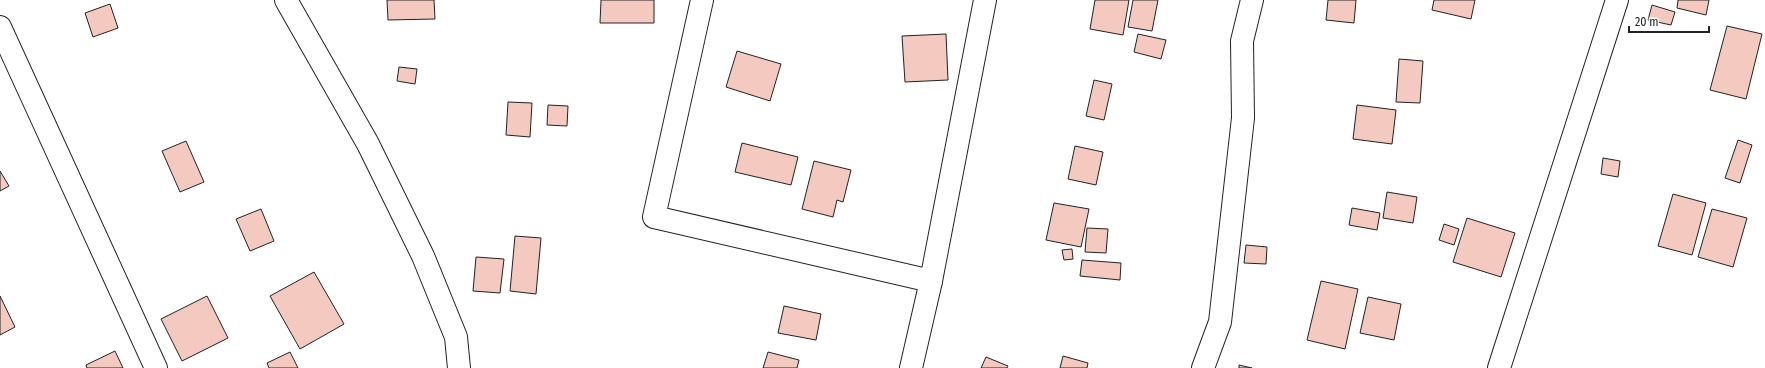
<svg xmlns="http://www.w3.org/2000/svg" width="1765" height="368" viewBox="0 0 1765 368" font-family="'Fira Sans Condensed',sans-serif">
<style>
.building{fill:#f3c9c0;stroke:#222}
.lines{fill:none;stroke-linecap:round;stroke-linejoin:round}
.minor-casing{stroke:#222;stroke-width:24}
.minor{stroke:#fff;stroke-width:22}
</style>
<rect width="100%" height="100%" fill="#fff"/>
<g class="building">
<path d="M387 0H434L435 19 388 20Z"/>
<path d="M601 0H654V23H600Z"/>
<path d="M1095 0H1129L1123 35 1090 29Z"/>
<path d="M1133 0H1158L1152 31 1128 27Z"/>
<path d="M1328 0H1356L1354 23 1326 20Z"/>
<path d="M1434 0H1475L1471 19 1432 10Z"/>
<path d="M1678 0H1709L1706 15 1677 8Z"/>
<path d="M110 4 118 28 93 37 85 13Z"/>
<path d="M1652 5 1675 12 1671 25 1648 20Z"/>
<path d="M1727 26 1762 34 1746 99 1710 90Z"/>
<path d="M946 34 948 80 905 82 902 36Z"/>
<path d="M1138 34 1166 40 1161 59 1134 52Z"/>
<path d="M737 51 781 64 770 101 726 87Z"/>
<path d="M1399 59 1423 61 1420 103 1396 102Z"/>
<path d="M399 67 417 69 415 84 397 81Z"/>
<path d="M1094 80 1112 84 1104 120 1086 116Z"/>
<path d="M508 102 532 103 530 137 506 135Z"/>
<path d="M548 105 568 106 567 126 547 125Z"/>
<path d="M1357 105 1396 110 1392 144 1353 139Z"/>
<path d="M1738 140 1752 145 1740 183 1725 178Z"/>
<path d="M186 141 204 182 180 192 162 151Z"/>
<path d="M742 143 798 157 791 185 735 172Z"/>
<path d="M1075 146 1103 152 1096 185 1068 179Z"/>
<path d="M1603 158 1620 161 1618 177 1601 174Z"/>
<path d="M814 161 851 170 843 202 837 200 833 217 802 209Z"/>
<path d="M0 171 9 186 0 191Z"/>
<path d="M1387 192 1417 197 1413 223 1383 218Z"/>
<path d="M1673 194 1706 203 1692 255 1658 246Z"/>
<path d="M1054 203 1089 209 1081 247 1046 240Z"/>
<path d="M1352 208 1380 213 1377 230 1349 225Z"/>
<path d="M261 209 274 241 250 251 236 219Z"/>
<path d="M1712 209 1747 218 1733 267 1698 257Z"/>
<path d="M1467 218 1515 233 1501 277 1453 262Z"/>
<path d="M1444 224 1459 229 1454 245 1439 240Z"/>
<path d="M1087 228 1108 229 1106 253 1085 252Z"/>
<path d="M515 236 541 238 536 294 510 291Z"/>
<path d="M1246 245 1267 247 1266 264 1244 263Z"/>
<path d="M1072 249 1073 259 1064 260 1062 250Z"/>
<path d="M476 257 504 259 500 293 473 291Z"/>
<path d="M1082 260 1121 263 1120 280 1080 276Z"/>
<path d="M314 272 344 324 300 349 270 296Z"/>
<path d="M1321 281 1358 289 1345 349 1307 340Z"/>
<path d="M0 296 15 327 0 335Z"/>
<path d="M207 296 228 338 182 361 161 319Z"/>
<path d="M1368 297 1401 304 1394 340 1360 333Z"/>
<path d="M784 306 821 314 816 340 778 333Z"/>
<path d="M115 351 123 368H87L86 365Z"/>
<path d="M290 352 298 368H269L267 363Z"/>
<path d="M768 352 799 360 797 368H763Z"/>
<path d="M1063 356 1088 363 1087 368H1060Z"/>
<path d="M986 357 1008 366 1007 368H981Z"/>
<path d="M1239 365 1252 368H1239Z"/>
</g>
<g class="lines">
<g class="minor-casing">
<g id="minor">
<path d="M286 0 368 144 423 256 456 337 459 368"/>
<path d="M702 0 654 217 931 281"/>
<path d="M0 27 156 368"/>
<path d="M911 368 931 281 985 0"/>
<path d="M1203 368 1220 322 1243 118 1242 41 1252 0"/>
<path d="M1499 368 1617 0"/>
</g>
</g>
<use href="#minor" class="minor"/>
</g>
<path d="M1629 26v6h80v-6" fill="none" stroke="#222222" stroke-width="2"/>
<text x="1635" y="26" font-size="12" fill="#222222" stroke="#ffffff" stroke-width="3" paint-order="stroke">20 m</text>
</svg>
